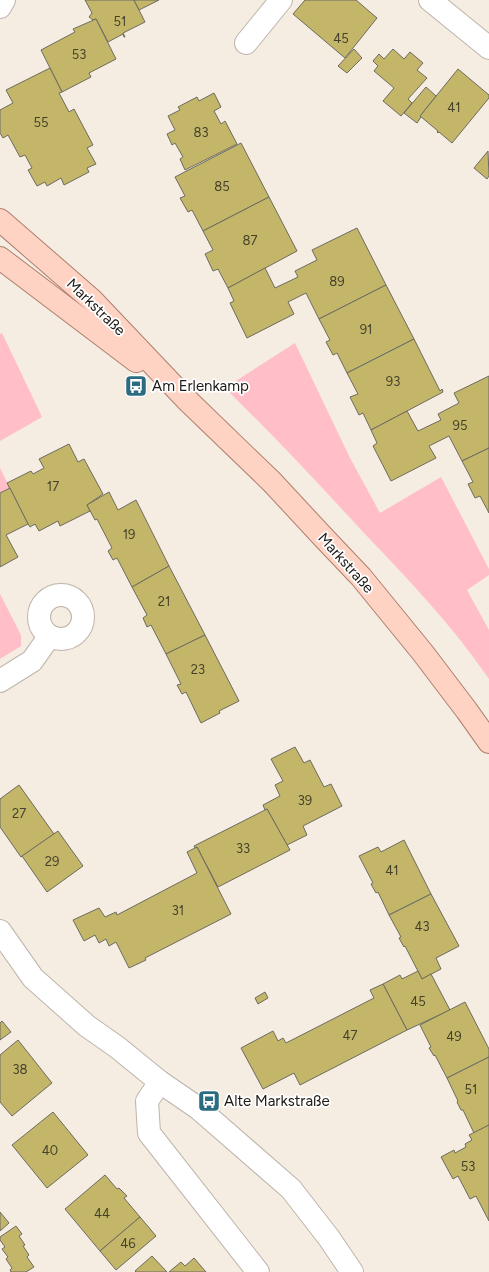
<svg xmlns="http://www.w3.org/2000/svg" width="489" height="1272" viewBox="0 0 489 1272" font-family="Figtree,sans-serif">
<style>
.green{fill:#ffbec8}
.building{fill:#c3b669;stroke:#6d6b60}
.lines{fill:none;stroke-linecap:round;stroke-linejoin:round}
.minor-casing{stroke:#bdb4ab;stroke-width:24}
.major-casing{stroke:#af7f6e;stroke-width:24}
.minor{stroke:#fff;stroke-width:22}
.major{stroke:#fed3c4;stroke-width:22}
.labels{text-anchor:middle;dominant-baseline:central;stroke-width:3.5;stroke-linejoin:round;paint-order:stroke}
.number-label{font-size:13px;fill:#46412b}
.street-label{font-size:15px;fill:#1d1a16;stroke:#fff}
.poi-label{font-size:15px;fill:#1d1a16;stroke:#fff;text-anchor:start}
</style>
<rect width="100%" height="100%" fill="#f5ece2"/>
<g class="green">
<path d="M2 333 42 417 0 441V334Z"/>
<path d="M295 343 350 458 380 513 441 477 489 569V575L467 590 489 630V679C453 626 408 579 364 533 319 484 273 435 225 388Z"/>
<path d="M0 468 10 488 0 493Z"/>
<path d="M0 594 21 635V646L0 659Z"/>
</g>
<g class="building">
<path d="M85 0H134L145 22 123 33 125 37H124L123 34 108 42 96 19 93 20 89 17 92 13Z"/>
<path d="M134 0H159L139 10Z"/>
<path d="M305 0H356L377 18 345 58 293 14Z"/>
<path d="M96 19 116 59 89 73 91 77 62 92 41 50 75 32 73 29Z"/>
<path d="M354 49 362 58 347 73 338 66Z"/>
<path d="M393 49 404 59 410 52 423 63 417 70 427 78 408 99 412 103 401 116 383 101 394 88 374 71 378 66 373 61 379 54 384 59Z"/>
<path d="M50 68 62 92 59 93 69 112 74 109 93 145 87 148 96 164 87 168 89 172 64 185 61 178 47 186 45 182 37 186 28 170 32 168 25 155 20 157 8 135 3 138 0 133V110L13 103 6 90Z"/>
<path d="M458 69 489 95V98L452 143 439 132 438 133 437 132 438 131 420 116Z"/>
<path d="M426 87 436 96 420 116 421 117 417 123 404 113Z"/>
<path d="M214 93 221 107 214 111 221 124 225 121 237 144 185 170 180 159 183 157 175 143 172 145 167 134 175 130 168 116 180 110 178 107 197 97 199 101Z"/>
<path d="M241 143 269 197 203 231 192 210 188 212 180 198 185 196 175 177Z"/>
<path d="M488 151 489 176 487 179 474 168Z"/>
<path d="M269 197 297 251 228 288 218 269 213 271 205 254 213 250 203 231Z"/>
<path d="M357 228 386 285 319 319 306 293 288 302 294 314 247 338 230 303 234 301 228 288 265 268 275 288 298 277 295 271 317 260 312 250Z"/>
<path d="M386 285 414 339 347 373 337 353 333 355 326 342 330 340 319 319Z"/>
<path d="M414 339 440 391 442 389 443 392 371 430 363 413 359 415 350 397 358 394 347 373Z"/>
<path d="M489 376V448L462 461 449 436 429 446 436 458 391 481 373 446 377 443 371 430 407 411 418 431 441 420 438 414 459 403 454 393Z"/>
<path d="M69 444 78 462 84 459 103 494 87 505 90 511 60 526 58 521 39 531 35 524 30 527 28 524 7 483 31 471 33 474 44 468 39 459Z"/>
<path d="M489 448V513L480 496 475 498 468 484 473 482 462 461Z"/>
<path d="M10 488 28 524 6 535 18 557 0 567V493Z"/>
<path d="M109 492 118 510 136 500 169 566 132 587 117 558 113 560 108 551 112 548 97 519 95 520 87 505Z"/>
<path d="M169 566 205 635 166 654 151 625 147 627 143 618 147 615 132 587Z"/>
<path d="M205 635 239 701 219 711 220 713 201 723 186 692 182 694 177 685 181 684 166 654Z"/>
<path d="M295 747 304 763 310 760 324 787 331 784 342 806 303 826 307 835 287 845 267 809 265 810 263 805 280 796 275 785 283 781 271 759Z"/>
<path d="M19 785 54 834 21 857 0 827V799Z"/>
<path d="M267 809 290 850 218 887 197 847 195 848 194 846Z"/>
<path d="M58 831 83 866 47 892 22 856Z"/>
<path d="M404 840 431 894 389 915 378 892 376 893 371 884 373 883 359 856 378 847 381 852Z"/>
<path d="M197 847 231 914 145 958 146 960 129 968 116 942 109 946 106 939 99 943 95 935 84 941 73 920 99 908 105 917 116 912 117 915 197 873 187 852Z"/>
<path d="M431 894 459 946 436 958 441 969 422 979 405 946 404 947 399 938 401 937 389 915Z"/>
<path d="M418 971 422 979 431 974 450 1010 407 1030 383 984 400 975 402 979Z"/>
<path d="M383 984 407 1030 300 1085 294 1073 263 1089 241 1048 273 1031 278 1041 283 1038 286 1043 374 998 370 990Z"/>
<path d="M265 992 268 998 258 1004 255 998Z"/>
<path d="M465 1002 489 1049V1057L447 1078 435 1055 434 1056 429 1048 431 1047 420 1025Z"/>
<path d="M2 1021 11 1032 0 1040V1023Z"/>
<path d="M18 1040 52 1083 12 1116 0 1102V1055Z"/>
<path d="M489 1057V1125L474 1133 463 1110H461L457 1102 458 1101 447 1078Z"/>
<path d="M53 1112 88 1155 47 1188 12 1145Z"/>
<path d="M489 1125V1221L476 1196 470 1199 458 1176 453 1179 441 1157 454 1150 455 1153 466 1147 465 1144 472 1140 469 1135Z"/>
<path d="M105 1175 117 1189 119 1188 127 1196 124 1198 140 1217 100 1251 65 1209Z"/>
<path d="M0 1212 9 1223 0 1231Z"/>
<path d="M140 1217 156 1236 116 1270 100 1251Z"/>
<path d="M16 1226 22 1234 19 1236 25 1245 23 1246 29 1255 27 1257 34 1267 26 1272H11L10 1270 12 1268 6 1259 8 1257 2 1249 5 1247 0 1240V1237Z"/>
<path d="M152 1256 167 1272H136L135 1271Z"/>
<path d="M194 1258 206 1272H169L181 1262 185 1266Z"/>
</g>
<g class="lines">
<g class="minor-casing">
<g id="minor">
<path d="M430 0 489 48"/>
<path d="M0 7 4 0"/>
<path d="M246 43 281 0"/>
<circle cx="61" cy="617" r="22"/>
<path d="M0 681 32 661 49 637"/>
<path d="M0 931 33 978 87 1026 117 1047 160 1082 198 1108 291 1189 329 1238 352 1272"/>
<path d="M160 1082 147 1101 149 1133 258 1272"/>
</g>
</g>
<g class="major-casing">
<g id="major">
<path d="M0 220 92 300 186 399 272 482 324 538 361 577 423 653 467 711 489 742"/>
<path d="M0 258 136 361"/>
</g>
</g>
<use href="#minor" class="minor"/>
<use href="#major" class="major"/>
</g>
<defs>
<g id="bus-square" transform="scale(1.15)"><rect x="-9" y="-9" width="18" height="18" rx="4" fill="#2b6c80" stroke="#fff"/><path d="M-5-6H5V4H4V6H2V4H-2V6H-4V4H-5ZM-3.5-4V0h7V-4ZM-3.5 1.2v1.5H-2V1.2ZM2 1.2v1.5H3.5V1.2Z" fill="#fff"/></g>
</defs>
<g fill-rule="evenodd">
<use href="#bus-square" x="136" y="386"/>
<use href="#bus-square" x="209" y="1101"/>
</g>
<g class="labels">
<g class="number-label">
<text x="120" y="21">51</text>
<text x="341" y="38">45</text>
<text x="79" y="54">53</text>
<text x="454" y="107">41</text>
<text x="41" y="122">55</text>
<text x="201" y="132">83</text>
<text x="222" y="186">85</text>
<text x="250" y="240">87</text>
<text x="337" y="281">89</text>
<text x="366" y="329">91</text>
<text x="393" y="381">93</text>
<text x="460" y="425">95</text>
<text x="53" y="486">17</text>
<text x="129" y="534">19</text>
<text x="164" y="601">21</text>
<text x="198" y="669">23</text>
<text x="305" y="800">39</text>
<text x="19" y="813">27</text>
<text x="243" y="848">33</text>
<text x="52" y="861">29</text>
<text x="392" y="870">41</text>
<text x="178" y="910">31</text>
<text x="422" y="926">43</text>
<text x="418" y="1001">45</text>
<text x="350" y="1035">47</text>
<text x="454" y="1036">49</text>
<text x="20" y="1069">38</text>
<text x="471" y="1089">51</text>
<text x="50" y="1150">40</text>
<text x="468" y="1166">53</text>
<text x="102" y="1213">44</text>
<text x="128" y="1243">46</text>
</g>
<g class="street-label">
<text transform="translate(96 307) rotate(44)">Markstraße</text>
<text transform="translate(346 563) rotate(48)">Markstraße</text>
</g>
<g class="poi-label">
<text x="152" y="386">Am Erlenkamp</text>
<text x="224" y="1101">Alte Markstraße</text>
</g>
</g>
</svg>
